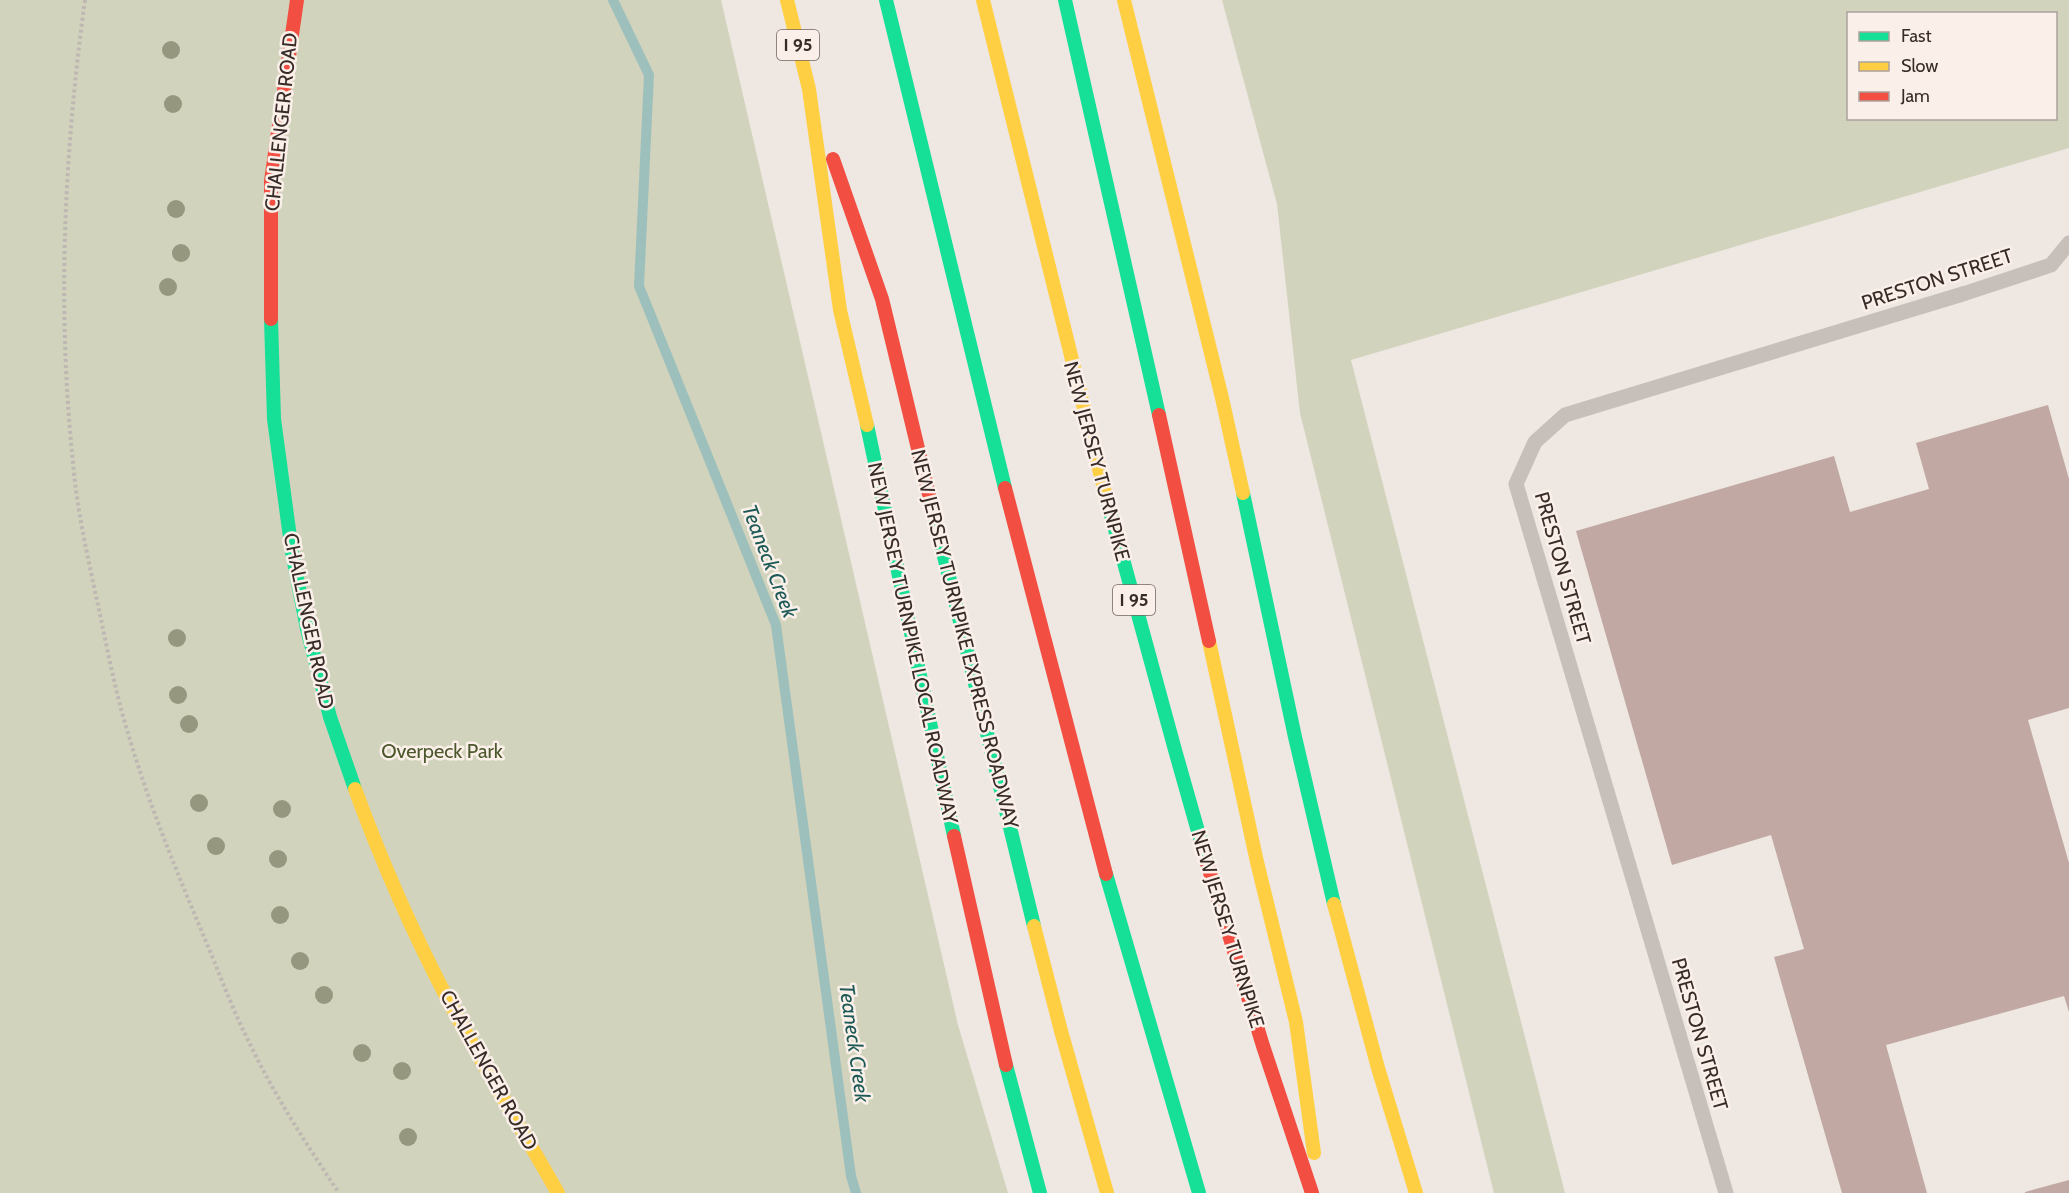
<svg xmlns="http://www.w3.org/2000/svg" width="2069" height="1193" viewBox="0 0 2069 1193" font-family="Cabin,sans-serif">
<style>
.green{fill:#d1d3bc;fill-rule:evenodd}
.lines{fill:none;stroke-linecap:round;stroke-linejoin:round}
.stream{stroke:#9ec0bc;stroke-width:10}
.building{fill:#c1a8a3}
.path{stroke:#bfb7b3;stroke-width:4;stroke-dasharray:3 3;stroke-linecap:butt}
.lane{stroke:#c7bfba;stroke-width:15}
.fast{stroke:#16e098;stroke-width:14}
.slow{stroke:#ffcf43;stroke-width:14}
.jam{stroke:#f24e42;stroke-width:14}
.tree{fill:#95987e}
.labels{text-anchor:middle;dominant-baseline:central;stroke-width:5;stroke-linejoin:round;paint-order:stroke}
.shield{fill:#faf0e9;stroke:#726662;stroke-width:1.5}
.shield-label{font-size:18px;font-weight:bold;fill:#382b28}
.street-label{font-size:20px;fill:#382b28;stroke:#faf0e9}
.park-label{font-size:20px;fill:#4c572c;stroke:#faf0e9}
.water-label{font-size:21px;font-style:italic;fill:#1d5a57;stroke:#faf0e9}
</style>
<rect width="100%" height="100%" fill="#eee7e2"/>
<g class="green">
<path d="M0 0H721L958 1025 1008 1193H0Z"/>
<path d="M1222 0H2069V148L1351 360 1565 1193H1494L1300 413 1277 204ZM1848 14H2056V118H1848Z"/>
</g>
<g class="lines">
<path class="stream" d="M613 0 649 75 639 286 776 625 851 1176 856 1193"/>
</g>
<g class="building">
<path d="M2048 405 2069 479V708L2028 720 2069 863V1012L2064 996 1886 1045 1927 1193H1842L1774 957 1804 949 1771 835 1672 865 1576 531 1834 456 1850 512 1929 489 1916 443Z"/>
<path d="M2069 1180V1193H2025V1192Z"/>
</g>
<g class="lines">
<path class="path" d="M85 0C64 153 57 309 73 463 77 511 88 558 98 605 107 647 115 691 128 733 149 805 178 875 207 944 221 977 233 1011 249 1042 274 1095 307 1145 339 1193"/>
<path class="lane" d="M1726 1193 1516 484 1535 442 1565 415 1966 293 2051 265 2069 243"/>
<g class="fast">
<path d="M886 0 1005 488"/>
<path d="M1065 0 1159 415"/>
<path d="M271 319 274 419 292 552 307 629 330 717 355 789"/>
<path d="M867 425 954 836"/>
<path d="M1105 493 1175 750 1207 863"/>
<path d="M1243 493 1295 737 1334 904"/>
<path d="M934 515 1034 926"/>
<path d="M1106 874 1199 1193"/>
<path d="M1006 1065 1040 1193"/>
</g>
<g class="slow">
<path d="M787 0 809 89 840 310 867 425"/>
<path d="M983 0 1105 493"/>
<path d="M1124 0 1222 398 1243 493"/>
<path d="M1209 641 1257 862 1296 1022 1314 1153"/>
<path d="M355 789C381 860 412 931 447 998 482 1064 521 1128 558 1193"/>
<path d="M1334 904 1378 1068 1416 1193"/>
<path d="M1034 926 1061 1031 1107 1193"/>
</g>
<g class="jam">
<path d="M833 159 882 299 934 515"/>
<path d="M271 319V181L297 0"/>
<path d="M1159 415 1209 641"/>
<path d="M1005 488 1106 874"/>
<path d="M954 836 1006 1065"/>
<path d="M1207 863 1263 1046 1312 1193"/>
</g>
</g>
<g class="tree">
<circle cx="171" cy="50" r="9"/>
<circle cx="173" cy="104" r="9"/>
<circle cx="176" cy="209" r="9"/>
<circle cx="181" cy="253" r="9"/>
<circle cx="168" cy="287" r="9"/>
<circle cx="177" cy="638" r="9"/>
<circle cx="178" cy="695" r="9"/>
<circle cx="189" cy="724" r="9"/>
<circle cx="199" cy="803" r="9"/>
<circle cx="282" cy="809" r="9"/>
<circle cx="216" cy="846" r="9"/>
<circle cx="278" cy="859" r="9"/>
<circle cx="280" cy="915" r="9"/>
<circle cx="300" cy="961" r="9"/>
<circle cx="324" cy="995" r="9"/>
<circle cx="362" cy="1053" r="9"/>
<circle cx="402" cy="1071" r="9"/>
<circle cx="408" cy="1137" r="9"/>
</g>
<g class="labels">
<g class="shield">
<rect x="777" y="30" width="42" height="30" rx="4.5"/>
<rect x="1113" y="585" width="42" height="30" rx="4.5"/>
</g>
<g class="shield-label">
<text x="798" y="45">I 95</text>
<text x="1134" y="600">I 95</text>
</g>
<g class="street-label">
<text transform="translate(281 122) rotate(-84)">CHALLENGER ROAD</text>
<text transform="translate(1937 279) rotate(-18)">PRESTON STREET</text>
<text transform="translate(1097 461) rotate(75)">NEW JERSEY TURNPIKE</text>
<text transform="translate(1563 568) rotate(74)">PRESTON STREET</text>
<text transform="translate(309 621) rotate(78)">CHALLENGER ROAD</text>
<text transform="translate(965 639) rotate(76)">NEW JERSEY TURNPIKE EXPRESS ROADWAY</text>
<text transform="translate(913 643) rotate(78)">NEW JERSEY TURNPIKE LOCAL ROADWAY</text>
<text transform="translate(1228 929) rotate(73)">NEW JERSEY TURNPIKE</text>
<text transform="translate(1700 1034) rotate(74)">PRESTON STREET</text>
<text transform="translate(489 1070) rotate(61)">CHALLENGER ROAD</text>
</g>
<g class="park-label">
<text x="442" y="751">Overpeck Park</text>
</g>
<g class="water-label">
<text transform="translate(770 561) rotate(69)">Teaneck Creek</text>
<text transform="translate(855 1043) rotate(82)">Teaneck Creek</text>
</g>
</g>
<rect x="1847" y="12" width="210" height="108" fill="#faf0e9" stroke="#aca19c" stroke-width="1.5"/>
<rect x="1859" y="32" width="30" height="9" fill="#16e098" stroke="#aca19c" stroke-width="1.5"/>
<text x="1901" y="42" font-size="18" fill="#382b28">Fast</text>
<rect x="1859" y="62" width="30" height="9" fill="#ffcf43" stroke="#aca19c" stroke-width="1.5"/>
<text x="1901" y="72" font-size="18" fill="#382b28">Slow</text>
<rect x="1859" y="92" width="30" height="9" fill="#f24e42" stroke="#aca19c" stroke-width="1.5"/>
<text x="1901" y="102" font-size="18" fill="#382b28">Jam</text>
</svg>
